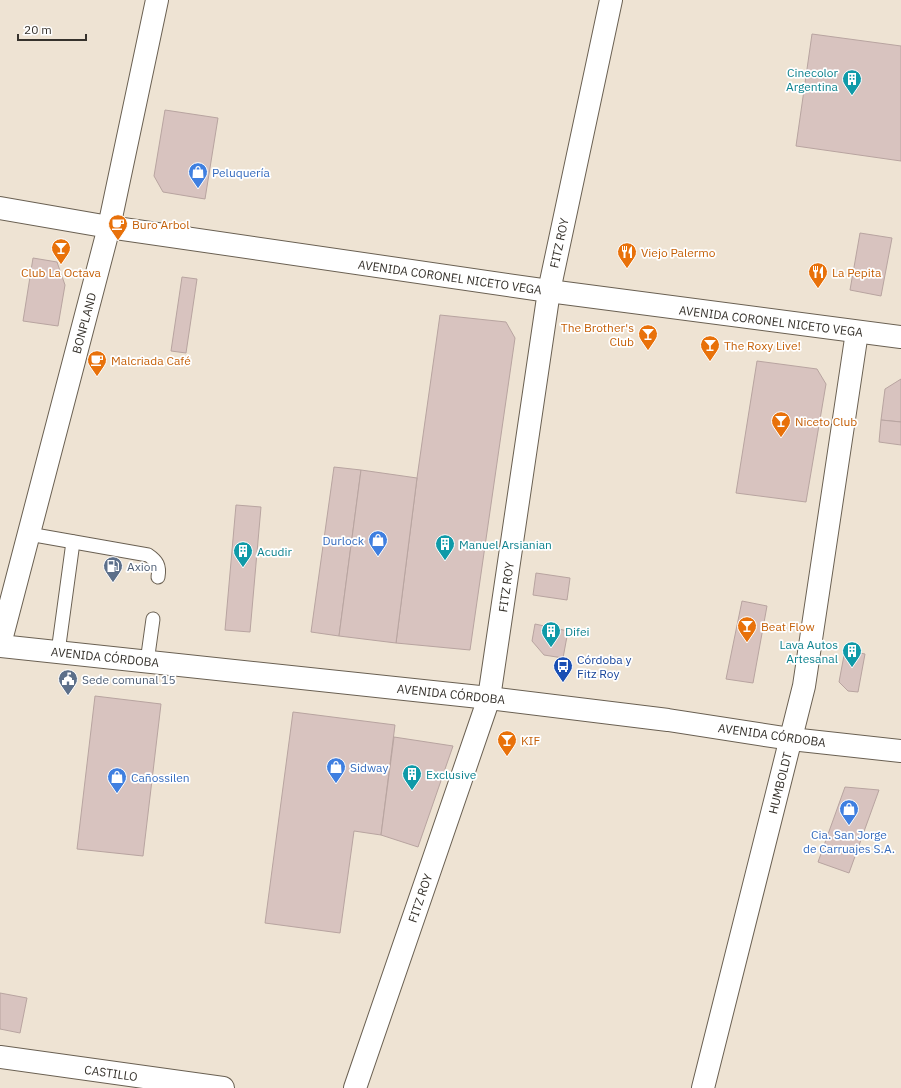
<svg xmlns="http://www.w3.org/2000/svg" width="901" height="1088" viewBox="0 0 901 1088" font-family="'IBM Plex Sans',sans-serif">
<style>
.building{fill:#d8c3bf;stroke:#b8a4a0}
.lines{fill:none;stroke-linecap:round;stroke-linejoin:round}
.service-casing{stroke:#6a6052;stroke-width:15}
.minor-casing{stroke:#6a6052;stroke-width:24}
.secondary-casing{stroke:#6a6052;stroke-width:24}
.primary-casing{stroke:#6a6052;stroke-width:24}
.service{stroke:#fff;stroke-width:13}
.minor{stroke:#fff;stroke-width:22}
.secondary{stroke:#fff;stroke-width:22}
.primary{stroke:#fff;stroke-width:22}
.labels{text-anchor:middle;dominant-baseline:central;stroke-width:3.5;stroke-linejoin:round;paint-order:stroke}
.culture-label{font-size:12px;fill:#0d838f;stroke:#fff;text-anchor:start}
.shop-label{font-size:12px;fill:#366cbe;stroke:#fff;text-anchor:start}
.food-label{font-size:12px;fill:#c56008;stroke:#fff;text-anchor:start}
.street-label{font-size:12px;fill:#36322c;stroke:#fff}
.service-label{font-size:12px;fill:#4e5e75;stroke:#fff;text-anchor:start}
.transit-label{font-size:12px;fill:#164399;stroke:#fff;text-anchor:start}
</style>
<rect width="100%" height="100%" fill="#eee3d3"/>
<g class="building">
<path d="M812 34 901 46V161L796 146Z"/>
<path d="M165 110 218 118 205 199 163 192 154 176Z"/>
<path d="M860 233 892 238 881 296 850 290Z"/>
<path d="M33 258 57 262 65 285 58 326 23 321Z"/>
<path d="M182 277 197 279 186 353 171 351Z"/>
<path d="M440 315 506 322 515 338 470 650 396 643 417 478Z"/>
<path d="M757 361 817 369 826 384 806 502 736 493Z"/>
<path d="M901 379V422L881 420 885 389Z"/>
<path d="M881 420 901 422V445L879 442Z"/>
<path d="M334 467 361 470 339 636 311 632Z"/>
<path d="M361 470 417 478 396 643 339 636Z"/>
<path d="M236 505 261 507 250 632 225 630Z"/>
<path d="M536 573 570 578 567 600 533 595Z"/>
<path d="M742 601 767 606 753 683 726 679Z"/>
<path d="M535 624 568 631 563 658 544 655 532 641Z"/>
<path d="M845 650 865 654 858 692 848 691 839 682Z"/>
<path d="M95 696 161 704 143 856 77 849Z"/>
<path d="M293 712 395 725 381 835 354 831 340 933 265 923Z"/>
<path d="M394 737 453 746 418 847 381 835Z"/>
<path d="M845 787 879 790 849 873 818 862Z"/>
<path d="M0 993 27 998 20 1033 0 1029Z"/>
</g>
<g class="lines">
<g class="service-casing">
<g id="service">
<path d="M29 534 148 555C157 561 160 566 158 577"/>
<path d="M58 652 73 542"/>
<path d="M147 662 153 619"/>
</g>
</g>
<g class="minor-casing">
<g id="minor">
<path d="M0 644 109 227 157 0"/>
<path d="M0 1057 223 1088"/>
<path d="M355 1088 489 698 549 291 611 0"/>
<path d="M703 1088 804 686 857 332"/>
</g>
</g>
<g class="secondary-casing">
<path id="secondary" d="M0 208 109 227 549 291 901 337"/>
</g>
<g class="primary-casing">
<path id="primary" d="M0 646 489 698 668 720 791 739 901 751"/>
</g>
<use href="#service" class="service"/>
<use href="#minor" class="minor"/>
<use href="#secondary" class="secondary"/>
<use href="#primary" class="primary"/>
</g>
<defs>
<g id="building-pin" transform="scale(1)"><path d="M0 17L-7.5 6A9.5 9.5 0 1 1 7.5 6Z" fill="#0f9aa8" stroke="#fff"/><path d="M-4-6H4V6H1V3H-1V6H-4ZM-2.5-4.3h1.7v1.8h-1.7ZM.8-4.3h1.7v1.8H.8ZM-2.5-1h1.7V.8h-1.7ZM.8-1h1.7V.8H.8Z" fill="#fff"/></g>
<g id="shop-pin" transform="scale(1)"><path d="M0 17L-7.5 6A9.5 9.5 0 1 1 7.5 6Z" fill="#3f7fe0" stroke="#fff"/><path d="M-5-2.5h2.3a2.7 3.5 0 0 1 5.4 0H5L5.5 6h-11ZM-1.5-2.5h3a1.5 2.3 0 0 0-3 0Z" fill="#fff"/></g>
<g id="cafe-pin" transform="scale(1)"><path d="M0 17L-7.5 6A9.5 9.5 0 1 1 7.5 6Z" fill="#e8710a" stroke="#fff"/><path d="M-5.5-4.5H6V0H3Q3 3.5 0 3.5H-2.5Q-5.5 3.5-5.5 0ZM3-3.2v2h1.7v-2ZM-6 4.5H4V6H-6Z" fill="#fff"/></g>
<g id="bar-pin" transform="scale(1)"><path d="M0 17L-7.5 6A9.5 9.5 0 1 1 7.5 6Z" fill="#e8710a" stroke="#fff"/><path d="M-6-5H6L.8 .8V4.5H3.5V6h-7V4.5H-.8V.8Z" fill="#fff"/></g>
<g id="restaurant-pin" transform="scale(1)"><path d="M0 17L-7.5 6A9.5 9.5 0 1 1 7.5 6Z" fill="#e8710a" stroke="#fff"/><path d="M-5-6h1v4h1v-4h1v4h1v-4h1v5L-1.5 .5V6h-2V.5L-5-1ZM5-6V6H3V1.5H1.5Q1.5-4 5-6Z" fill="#fff"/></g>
<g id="fuel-pin" transform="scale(1)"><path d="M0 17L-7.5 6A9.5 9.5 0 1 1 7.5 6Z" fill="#5c6f8a" stroke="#fff"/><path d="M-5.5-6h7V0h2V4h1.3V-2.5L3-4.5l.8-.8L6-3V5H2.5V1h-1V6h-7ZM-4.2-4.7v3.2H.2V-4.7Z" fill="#fff"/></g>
<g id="bus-pin" transform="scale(1)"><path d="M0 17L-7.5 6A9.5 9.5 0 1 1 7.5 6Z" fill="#1a4fb4" stroke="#fff"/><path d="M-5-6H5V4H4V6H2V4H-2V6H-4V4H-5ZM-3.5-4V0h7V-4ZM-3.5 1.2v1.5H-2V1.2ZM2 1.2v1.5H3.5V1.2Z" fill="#fff"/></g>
<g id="civic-pin" transform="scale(1)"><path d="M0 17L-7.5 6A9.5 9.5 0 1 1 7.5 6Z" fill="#5c6f8a" stroke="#fff"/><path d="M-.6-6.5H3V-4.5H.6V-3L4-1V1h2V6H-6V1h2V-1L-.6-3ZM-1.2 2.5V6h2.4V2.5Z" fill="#fff"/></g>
</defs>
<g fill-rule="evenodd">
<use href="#building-pin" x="852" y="79"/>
<use href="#shop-pin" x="198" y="172"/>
<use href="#cafe-pin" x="118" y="224"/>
<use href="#bar-pin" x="61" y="248"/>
<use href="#restaurant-pin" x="627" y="252"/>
<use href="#restaurant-pin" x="818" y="272"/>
<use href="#bar-pin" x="648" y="334"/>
<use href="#bar-pin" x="710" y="345"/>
<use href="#cafe-pin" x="97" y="360"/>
<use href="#bar-pin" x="781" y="421"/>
<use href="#shop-pin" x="378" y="540"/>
<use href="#building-pin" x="445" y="544"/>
<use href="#building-pin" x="243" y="551"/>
<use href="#fuel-pin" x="113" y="566"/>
<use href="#bar-pin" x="747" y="626"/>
<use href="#building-pin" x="551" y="631"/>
<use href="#building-pin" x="852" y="651"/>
<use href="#bus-pin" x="563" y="666"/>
<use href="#civic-pin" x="68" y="679"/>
<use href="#bar-pin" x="507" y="740"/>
<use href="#shop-pin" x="336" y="767"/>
<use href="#building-pin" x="412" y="774"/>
<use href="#shop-pin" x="117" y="777"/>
<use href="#shop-pin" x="849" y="809"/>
</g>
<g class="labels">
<g class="culture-label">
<text x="838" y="72" text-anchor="end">Cinecolor<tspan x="838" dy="14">Argentina</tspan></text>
<text x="459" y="544">Manuel Arsianian</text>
<text x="257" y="551">Acudir</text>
<text x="565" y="631">Difei</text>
<text x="838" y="644" text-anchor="end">Lava Autos<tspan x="838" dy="14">Artesanal</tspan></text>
<text x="426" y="774">Exclusive</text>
</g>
<g class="shop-label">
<text x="212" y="172">Peluquería</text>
<text x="364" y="540" text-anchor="end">Durlock</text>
<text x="350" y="767">Sidway</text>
<text x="131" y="777">Cañossilen</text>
<text x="849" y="834" text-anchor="middle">Cia. San Jorge<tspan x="849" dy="14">de Carruajes S.A.</tspan></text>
</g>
<g class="food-label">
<text x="132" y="224">Buro Arbol</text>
<text x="641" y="252">Viejo Palermo</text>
<text x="61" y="272" text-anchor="middle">Club La Octava</text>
<text x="832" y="272">La Pepita</text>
<text x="634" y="327" text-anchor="end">The Brother's<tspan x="634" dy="14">Club</tspan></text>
<text x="724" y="345">The Roxy Live!</text>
<text x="111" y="360">Malcriada Café</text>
<text x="795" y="421">Niceto Club</text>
<text x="761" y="626">Beat Flow</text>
<text x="521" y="740">KIF</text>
</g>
<g class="street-label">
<text transform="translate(559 243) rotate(-78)">FITZ ROY</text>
<text transform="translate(450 277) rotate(8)">AVENIDA CORONEL NICETO VEGA</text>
<text transform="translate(771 321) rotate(7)">AVENIDA CORONEL NICETO VEGA</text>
<text transform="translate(84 323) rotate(-75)">BONPLAND</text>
<text transform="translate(506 587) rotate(-82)">FITZ ROY</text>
<text transform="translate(105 657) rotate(6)">AVENIDA CÓRDOBA</text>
<text transform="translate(451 694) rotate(6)">AVENIDA CÓRDOBA</text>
<text transform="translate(772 735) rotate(8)">AVENIDA CÓRDOBA</text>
<text transform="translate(780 783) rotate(-76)">HUMBOLDT</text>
<text transform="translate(420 898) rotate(-71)">FITZ ROY</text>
<text transform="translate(111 1073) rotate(8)">CASTILLO</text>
</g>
<g class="service-label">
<text x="127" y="566">Axion</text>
<text x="82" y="679">Sede comunal 15</text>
</g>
<g class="transit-label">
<text x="577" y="659">Córdoba y<tspan x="577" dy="14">Fitz Roy</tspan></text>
</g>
</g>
<path d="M18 34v6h68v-6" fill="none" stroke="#36322c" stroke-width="2"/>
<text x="24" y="34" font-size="12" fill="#36322c" stroke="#ffffff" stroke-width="3" paint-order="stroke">20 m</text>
</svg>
